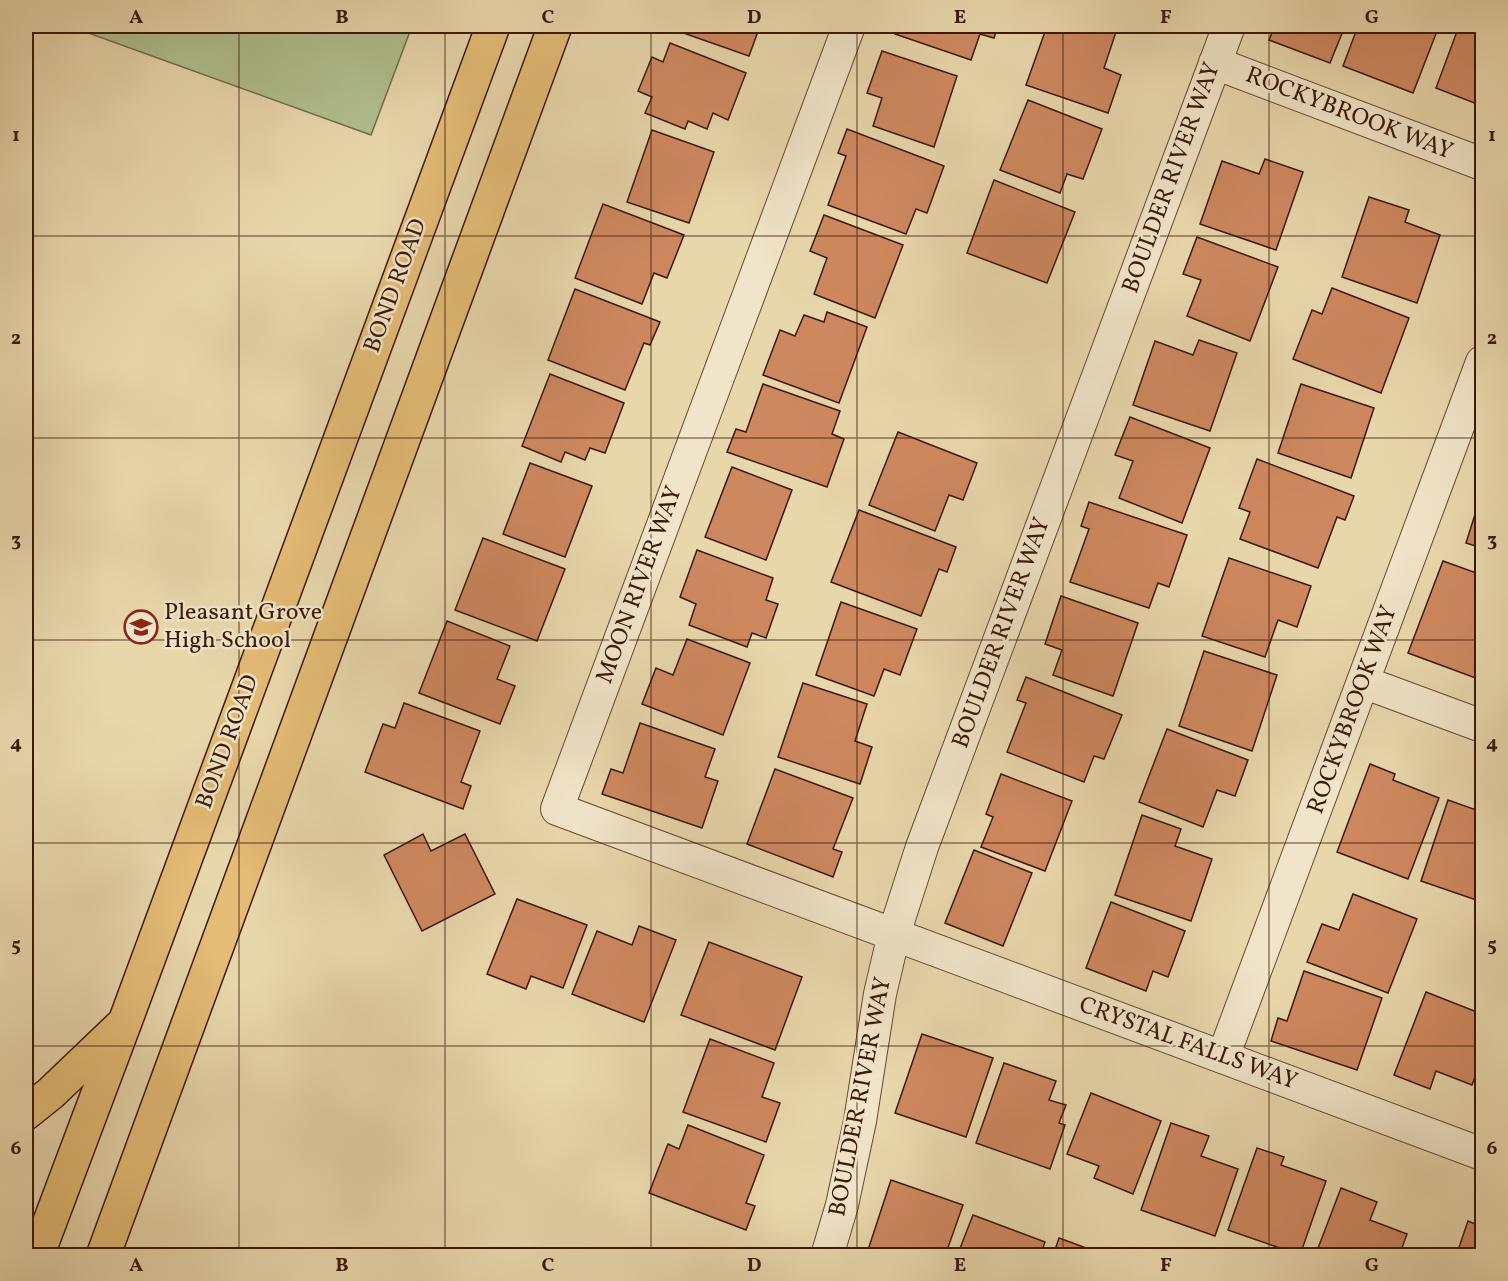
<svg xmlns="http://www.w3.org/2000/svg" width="1508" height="1281" viewBox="0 0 1508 1281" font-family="Vollkorn,serif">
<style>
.green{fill:#b0bf8e;stroke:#766c4b;stroke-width:1.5}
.building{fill:#ce8860;stroke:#3b1908;stroke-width:1.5}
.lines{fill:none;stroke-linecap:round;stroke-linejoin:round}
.street-casing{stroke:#664831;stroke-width:34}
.primary-casing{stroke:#3b1908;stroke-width:36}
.street{stroke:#f1e5c9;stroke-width:32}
.primary{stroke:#e4bc76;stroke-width:33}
.grid{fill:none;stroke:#3b1908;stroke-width:1.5;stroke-opacity:0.55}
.labels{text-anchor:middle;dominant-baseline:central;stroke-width:5;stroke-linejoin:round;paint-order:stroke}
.street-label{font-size:24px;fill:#3b1908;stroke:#f1e5c9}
.poi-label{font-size:24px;fill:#3b1908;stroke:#f1e5c9;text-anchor:start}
.neatline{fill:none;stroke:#3b1908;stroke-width:2}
.grid-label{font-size:20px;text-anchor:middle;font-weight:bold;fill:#3b1908}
</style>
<rect width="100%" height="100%" fill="#e9d7ac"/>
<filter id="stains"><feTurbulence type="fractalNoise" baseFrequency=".00333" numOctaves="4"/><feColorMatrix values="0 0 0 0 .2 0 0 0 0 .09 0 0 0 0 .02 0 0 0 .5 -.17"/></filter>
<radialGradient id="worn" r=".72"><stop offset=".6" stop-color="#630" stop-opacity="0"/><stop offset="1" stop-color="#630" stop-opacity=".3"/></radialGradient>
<path class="green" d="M69 26H412L371 135Z"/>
<g class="building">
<path d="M673 26H760L749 56 672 29Z"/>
<path d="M898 26H998L994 38 980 34 971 60 895 34Z"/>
<path d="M1047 26H1097L1116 32 1104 68 1121 75 1108 113 1026 85Z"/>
<path d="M1275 26H1345L1330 63 1269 40Z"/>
<path d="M1358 26H1439L1413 93 1343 66Z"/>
<path d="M1459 26H1482V106L1436 88Z"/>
<path d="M670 43 746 73 728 120 713 113 707 129 688 121 685 129 645 113 652 97 638 91 652 57 663 62Z"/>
<path d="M882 51 957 76 934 147 873 126 882 98 867 93Z"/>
<path d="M1028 100 1102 129 1083 179 1067 174 1060 193 1000 170Z"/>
<path d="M847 129 944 166 927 213 916 209 906 234 828 205 846 156 838 153Z"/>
<path d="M652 130 714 152 689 223 627 202Z"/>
<path d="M1265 159 1303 172 1276 250 1200 224 1222 161 1259 174Z"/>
<path d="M994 180 1075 212 1047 283 967 253Z"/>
<path d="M1369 197 1409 210 1405 222 1440 235 1417 303 1342 277Z"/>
<path d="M603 204 684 235 667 278 654 273 642 304 575 278Z"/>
<path d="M824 215 903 245 875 318 814 294 827 258 810 251Z"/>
<path d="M1197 237 1278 267 1250 341 1187 316 1201 280 1183 274Z"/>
<path d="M1332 288 1409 318 1381 393 1293 359 1312 310 1322 314Z"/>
<path d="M575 289 660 322 650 345 644 343 625 390 548 360Z"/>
<path d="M827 312 867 327 839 403 763 375 780 330 795 336 804 315 824 322Z"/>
<path d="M1199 340 1237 353 1210 431 1133 405 1155 341 1193 355Z"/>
<path d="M550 374 624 403 605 453 590 448 585 460 565 452 561 462 522 446Z"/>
<path d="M763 384 840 411 832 434 844 439 827 487 727 452 736 429 746 432Z"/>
<path d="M1301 384 1374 408 1351 478 1278 453Z"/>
<path d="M1130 417 1210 448 1182 523 1119 498 1133 461 1115 455Z"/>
<path d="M898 432 977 463 963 500 949 495 935 531 869 505Z"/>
<path d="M1257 459 1354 496 1345 520 1337 517 1318 568 1240 539 1250 512 1239 508Z"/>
<path d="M530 463 592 486 565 557 503 534Z"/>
<path d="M1482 466V489L1476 487Z"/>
<path d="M732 467 792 490 766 560 705 537Z"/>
<path d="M1482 492V548L1466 543Z"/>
<path d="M1089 502 1187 535 1169 587 1158 583 1149 608 1070 582 1089 529 1081 526Z"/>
<path d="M859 510 956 547 947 572 939 569 921 616 831 582Z"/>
<path d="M483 538 565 569 537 641 455 610Z"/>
<path d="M697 550 773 578 766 600 778 604 766 638 752 633 747 647 689 625 696 604 680 597Z"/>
<path d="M1229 558 1311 586 1297 627 1278 620 1265 657 1202 636Z"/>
<path d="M1443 561 1482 575V675L1481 680 1408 653Z"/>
<path d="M1061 596 1138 623 1113 696 1053 675 1062 650 1045 644Z"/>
<path d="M841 602 917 629 900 675 884 669 874 696 816 675Z"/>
<path d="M447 621 510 646 497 679 515 686 500 724 419 693Z"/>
<path d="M687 639 750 663 723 735 642 704 656 668 673 675Z"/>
<path d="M1204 651 1277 675 1252 751 1179 726Z"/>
<path d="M1026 677 1122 715 1104 759 1094 756 1084 782 1007 752 1026 703 1017 700Z"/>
<path d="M803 683 867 704 855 741 872 747 860 784 778 757Z"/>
<path d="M404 703 480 731 461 782 471 786 463 809 365 772 383 724 395 728Z"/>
<path d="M640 723 715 749 705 777 718 781 702 828 602 794 611 769 623 773Z"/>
<path d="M1167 729 1248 760 1235 796 1217 790 1203 827 1139 802Z"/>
<path d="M1370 764 1395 774 1393 780 1439 798 1408 879 1337 852Z"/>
<path d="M775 769 853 798 833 849 842 852 833 877 747 844Z"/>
<path d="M1001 774 1072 801 1045 871 981 847 993 817 986 814Z"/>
<path d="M1448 800 1482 812V902L1421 881Z"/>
<path d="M1142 815 1181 829 1175 846 1212 859 1191 921 1115 895Z"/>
<path d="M423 834 431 851 465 834 495 894 422 931 384 855Z"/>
<path d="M974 850 1032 873 1003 946 945 923Z"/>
<path d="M1353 894 1417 919 1388 993 1307 962 1322 924 1339 930Z"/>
<path d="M517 899 587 925 563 988 531 976 526 989 487 974Z"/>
<path d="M1111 902 1185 931 1168 977 1153 971 1146 991 1086 968Z"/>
<path d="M639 926 676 940 644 1022 572 994 597 931 632 945Z"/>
<path d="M709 942 802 977 775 1050 681 1015Z"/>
<path d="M1304 971 1382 998 1357 1070 1271 1041 1278 1018 1287 1021Z"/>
<path d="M1426 992 1482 1014V1059L1472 1085 1436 1071 1430 1089 1394 1075Z"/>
<path d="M922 1034 993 1058 966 1137 895 1113Z"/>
<path d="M710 1039 774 1063 762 1097 780 1103 766 1142 683 1112Z"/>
<path d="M1004 1063 1056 1081 1049 1100 1066 1105 1059 1123 1065 1125 1050 1169 976 1143Z"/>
<path d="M1091 1093 1161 1121 1133 1194 1094 1178 1099 1166 1067 1154Z"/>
<path d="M1171 1123 1209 1136 1201 1156 1238 1169 1215 1236 1141 1210Z"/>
<path d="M688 1125 764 1155 746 1203 755 1206 746 1230 649 1193 668 1144 679 1149Z"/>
<path d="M1257 1148 1284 1157 1281 1165 1326 1181 1300 1255 1228 1230Z"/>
<path d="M891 1180 963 1205 945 1256H866Z"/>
<path d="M1341 1188 1377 1202 1370 1220 1407 1234 1399 1256H1315Z"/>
<path d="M973 1215 1045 1242 1040 1256H957Z"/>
<path d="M1468 1221 1482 1227V1256H1456Z"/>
<path d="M1059 1238 1108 1256H1053Z"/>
</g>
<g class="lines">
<g class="street-casing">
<g id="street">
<path d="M849 26 557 809 1482 1154"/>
<path d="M1215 63 1482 164"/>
<path d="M1363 682 1482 726"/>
<path d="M1223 1057 1482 362"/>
<path d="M827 1256 842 1205 860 1121 880 994 894 934 922 847 1229 26"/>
</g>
</g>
<g class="primary-casing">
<g id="primary">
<path d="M26 1113 51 1093 120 1027"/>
<path d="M37 1256 125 1022 493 26"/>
<path d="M103 1256 555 26"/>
</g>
</g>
<use href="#street" class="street"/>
<use href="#primary" class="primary"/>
</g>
<path class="grid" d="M239 26V1256M445 26V1256M651 26V1256M857 26V1256M1063 26V1256M1269 26V1256M26 236H1482M26 438H1482M26 640H1482M26 843H1482M26 1046H1482"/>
<defs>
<g id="school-ring" transform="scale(1.725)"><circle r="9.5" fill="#f1e5c9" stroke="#8f2418" stroke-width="1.5"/><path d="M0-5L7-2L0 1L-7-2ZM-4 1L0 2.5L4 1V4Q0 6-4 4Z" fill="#8f2418"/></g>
</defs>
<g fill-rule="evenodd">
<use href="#school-ring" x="141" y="627"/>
</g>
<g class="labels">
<g class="street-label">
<text transform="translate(1349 114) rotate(21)">ROCKYBROOK WAY</text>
<text transform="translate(1172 178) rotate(-70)">BOULDER RIVER WAY</text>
<text transform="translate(396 286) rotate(-70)">BOND ROAD</text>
<text transform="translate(640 585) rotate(-70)">MOON RIVER WAY</text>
<text transform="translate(1002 633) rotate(-70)">BOULDER RIVER WAY</text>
<text transform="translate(1353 710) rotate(-70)">ROCKYBROOK WAY</text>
<text transform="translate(228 742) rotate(-70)">BOND ROAD</text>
<text transform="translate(1188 1044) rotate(20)">CRYSTAL FALLS WAY</text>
<text transform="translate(861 1097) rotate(-79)">BOULDER RIVER WAY</text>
</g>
<g class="poi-label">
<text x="164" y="613">Pleasant Grove<tspan x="164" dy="28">High School</tspan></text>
</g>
</g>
<rect width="1508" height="1281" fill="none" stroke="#e9d7ac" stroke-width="66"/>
<rect x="33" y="33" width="1442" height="1215" class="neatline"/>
<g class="grid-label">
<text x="136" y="23">A</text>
<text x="342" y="23">B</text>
<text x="548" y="23">C</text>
<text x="754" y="23">D</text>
<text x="960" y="23">E</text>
<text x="1166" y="23">F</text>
<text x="1372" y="23">G</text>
<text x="16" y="141">1</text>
<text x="1492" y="141">1</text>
<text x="16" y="344">2</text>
<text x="1492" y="344">2</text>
<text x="16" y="546">3</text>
<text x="1492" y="546">3</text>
<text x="16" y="749">4</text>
<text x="1492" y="749">4</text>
<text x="16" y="951">5</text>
<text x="1492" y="951">5</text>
<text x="16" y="1154">6</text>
<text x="1492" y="1154">6</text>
<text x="136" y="1271">A</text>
<text x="342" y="1271">B</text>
<text x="548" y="1271">C</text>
<text x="754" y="1271">D</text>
<text x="960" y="1271">E</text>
<text x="1166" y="1271">F</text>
<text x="1372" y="1271">G</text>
</g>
<rect width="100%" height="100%" filter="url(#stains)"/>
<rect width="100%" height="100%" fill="url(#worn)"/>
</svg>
